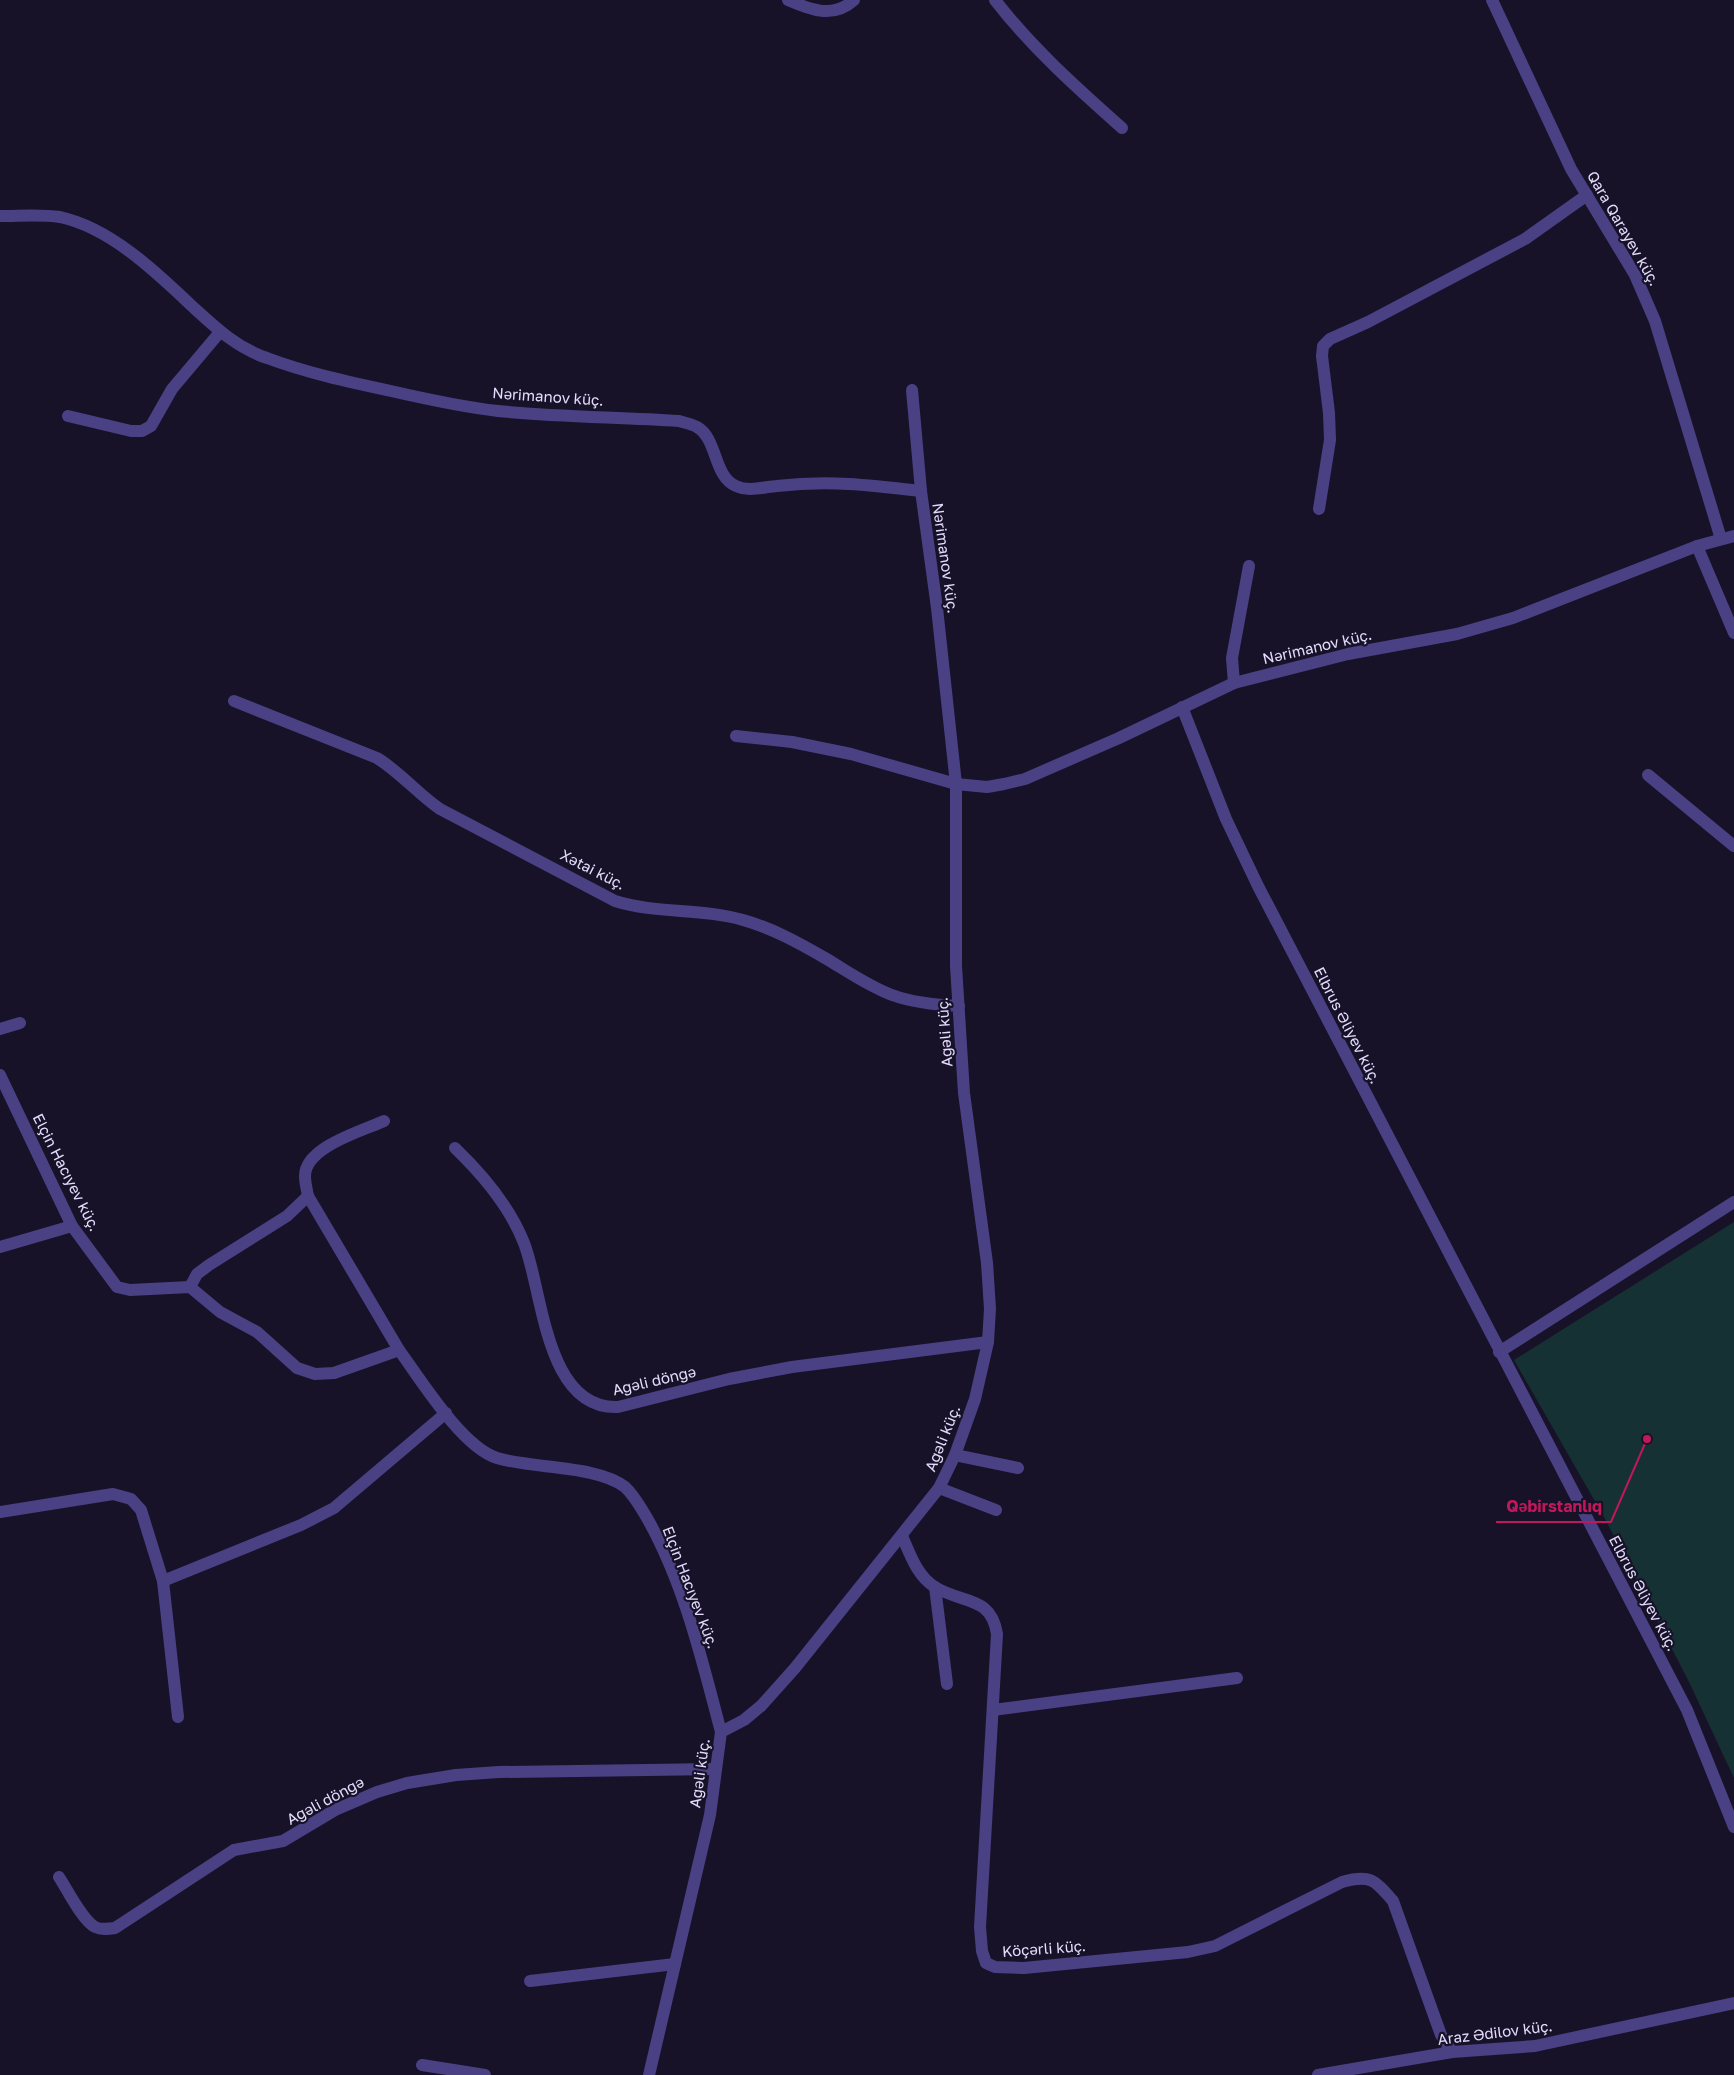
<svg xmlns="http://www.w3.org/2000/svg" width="1734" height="2075" viewBox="0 0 1734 2075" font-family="'Golos Text',sans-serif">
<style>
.green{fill:#163133}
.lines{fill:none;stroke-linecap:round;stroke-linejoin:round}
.minor{stroke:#4a4185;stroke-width:12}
.labels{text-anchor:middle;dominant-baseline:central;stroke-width:4.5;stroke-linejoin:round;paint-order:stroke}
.street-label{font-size:15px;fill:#e3ddfd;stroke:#181229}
.leader{fill:none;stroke:#c2185b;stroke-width:2}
.callout-dot{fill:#c2185b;stroke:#181229;stroke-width:2}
.callout-label{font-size:16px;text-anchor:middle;font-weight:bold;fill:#c2185b;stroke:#181229;stroke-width:4.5;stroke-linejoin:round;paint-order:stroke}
</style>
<rect width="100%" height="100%" fill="#181229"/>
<path class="green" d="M1734 1222V1778L1689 1682 1604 1517 1514 1360Z"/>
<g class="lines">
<g class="minor">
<path d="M788 0C811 10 833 19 854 0"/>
<path d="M995 0C1032 48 1077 88 1122 128"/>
<path d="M1492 0 1571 169 1635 275 1655 321 1721 539"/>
<path d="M0 216C20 216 41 214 60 217 111 228 157 273 193 307 216 328 237 348 267 358 307 373 349 382 391 391 426 399 462 407 498 411 558 417 619 417 679 421 685 423 692 424 697 427 718 439 713 476 736 486 748 492 764 487 777 486 829 480 870 485 921 491L937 608 956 784V966L964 1093 987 1263 990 1309 988 1342 975 1399 955 1455 939 1488 795 1668 761 1706 744 1720 721 1732 710 1815 649 2075"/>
<path d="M912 390 921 491"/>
<path d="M68 416 131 431H142L151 426 172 389 220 332"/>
<path d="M1319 509 1330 440 1329 413 1322 356 1323 346 1330 339 1368 322 1525 239 1587 195"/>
<path d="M1697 546 1734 633"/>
<path d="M1234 683 1232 658 1249 566"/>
<path d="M234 701 377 758C400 772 418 794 440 809L615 901C656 914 701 908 743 920 772 928 799 943 825 958 847 971 868 986 892 995 914 1003 936 1005 959 1006"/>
<path d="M1182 707 1226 819 1258 886 1687 1710 1734 1827"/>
<path d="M736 736 792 742 851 754 956 784 987 787 1004 784 1025 779 1119 738 1234 683 1348 654 1457 634 1513 618 1697 546 1734 536"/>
<path d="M1648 775 1734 846"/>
<path d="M0 1029 20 1023"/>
<path d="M0 1075 72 1226 117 1287 130 1290 190 1287 220 1312 257 1332 297 1368 315 1374 334 1373 399 1350C421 1380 462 1447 497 1458 532 1469 597 1465 625 1487 634 1495 641 1508 647 1518 684 1583 702 1660 721 1732"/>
<path d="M384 1121C362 1131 305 1147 305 1176 305 1183 307 1190 308 1196L399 1350"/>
<path d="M455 1148C482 1174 510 1207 524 1243 543 1291 545 1410 618 1407L729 1379 792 1367 988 1342"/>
<path d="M0 1247 72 1226"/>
<path d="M190 1287 197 1274 209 1265 287 1216 308 1196"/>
<path d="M1499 1352 1734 1202"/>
<path d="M955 1455 1018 1468"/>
<path d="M939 1488 996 1510"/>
<path d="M0 1512 113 1494 131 1499 141 1510 163 1581 301 1525 334 1508 446 1413"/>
<path d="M902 1536C910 1554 917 1576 935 1587 962 1604 991 1595 997 1634L980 1927 982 1951 986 1963 995 1967 1024 1968 1188 1952 1215 1946 1342 1882C1370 1874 1375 1880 1393 1901L1441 2035 1452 2052"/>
<path d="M163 1581 178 1717"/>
<path d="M935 1587 947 1684"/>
<path d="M993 1710 1237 1678"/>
<path d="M59 1877C67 1889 82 1920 95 1927 101 1930 108 1929 115 1928L234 1850 283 1841 335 1810 377 1792 407 1783 456 1775 499 1772 716 1769"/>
<path d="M530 1981 675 1964"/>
<path d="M422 2065 485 2075"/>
<path d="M1318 2075 1452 2052 1535 2046 1734 2003"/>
</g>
</g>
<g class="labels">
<g class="street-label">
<text transform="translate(1624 228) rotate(60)">Qara Qarayev küç.</text>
<text transform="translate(548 396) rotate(4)">Nərimanov küç.</text>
<text transform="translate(946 558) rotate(82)">Nərimanov küç.</text>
<text transform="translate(1317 646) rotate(-13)">Nərimanov küç.</text>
<text transform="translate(593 869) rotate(27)">Xətai küç.</text>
<text transform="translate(1348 1025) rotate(63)">Elbrus Əliyev küç.</text>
<text transform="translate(944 1032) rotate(-94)">Ağəli küç.</text>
<text transform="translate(67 1172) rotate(63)">Elçin Hacıyev küç.</text>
<text transform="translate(654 1380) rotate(-13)">Ağəli döngə</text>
<text transform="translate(942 1438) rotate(-68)">Ağəli küç.</text>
<text transform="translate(691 1587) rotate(69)">Elçin Hacıyev küç.</text>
<text transform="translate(1644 1593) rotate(62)">Elbrus Əliyev küç.</text>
<text transform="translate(699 1773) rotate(-82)">Ağəli küç.</text>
<text transform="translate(325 1800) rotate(-28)">Ağəli döngə</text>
<text transform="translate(1044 1948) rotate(-4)">Köçərli küç.</text>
<text transform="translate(1495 2032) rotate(-7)">Araz Ədilov küç.</text>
</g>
</g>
<path class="leader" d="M1647 1439L1611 1522H1496"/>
<circle class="callout-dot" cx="1647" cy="1439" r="5"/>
<g class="callout-label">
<text x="1554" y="1512">Qəbirstanlıq</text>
</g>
</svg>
